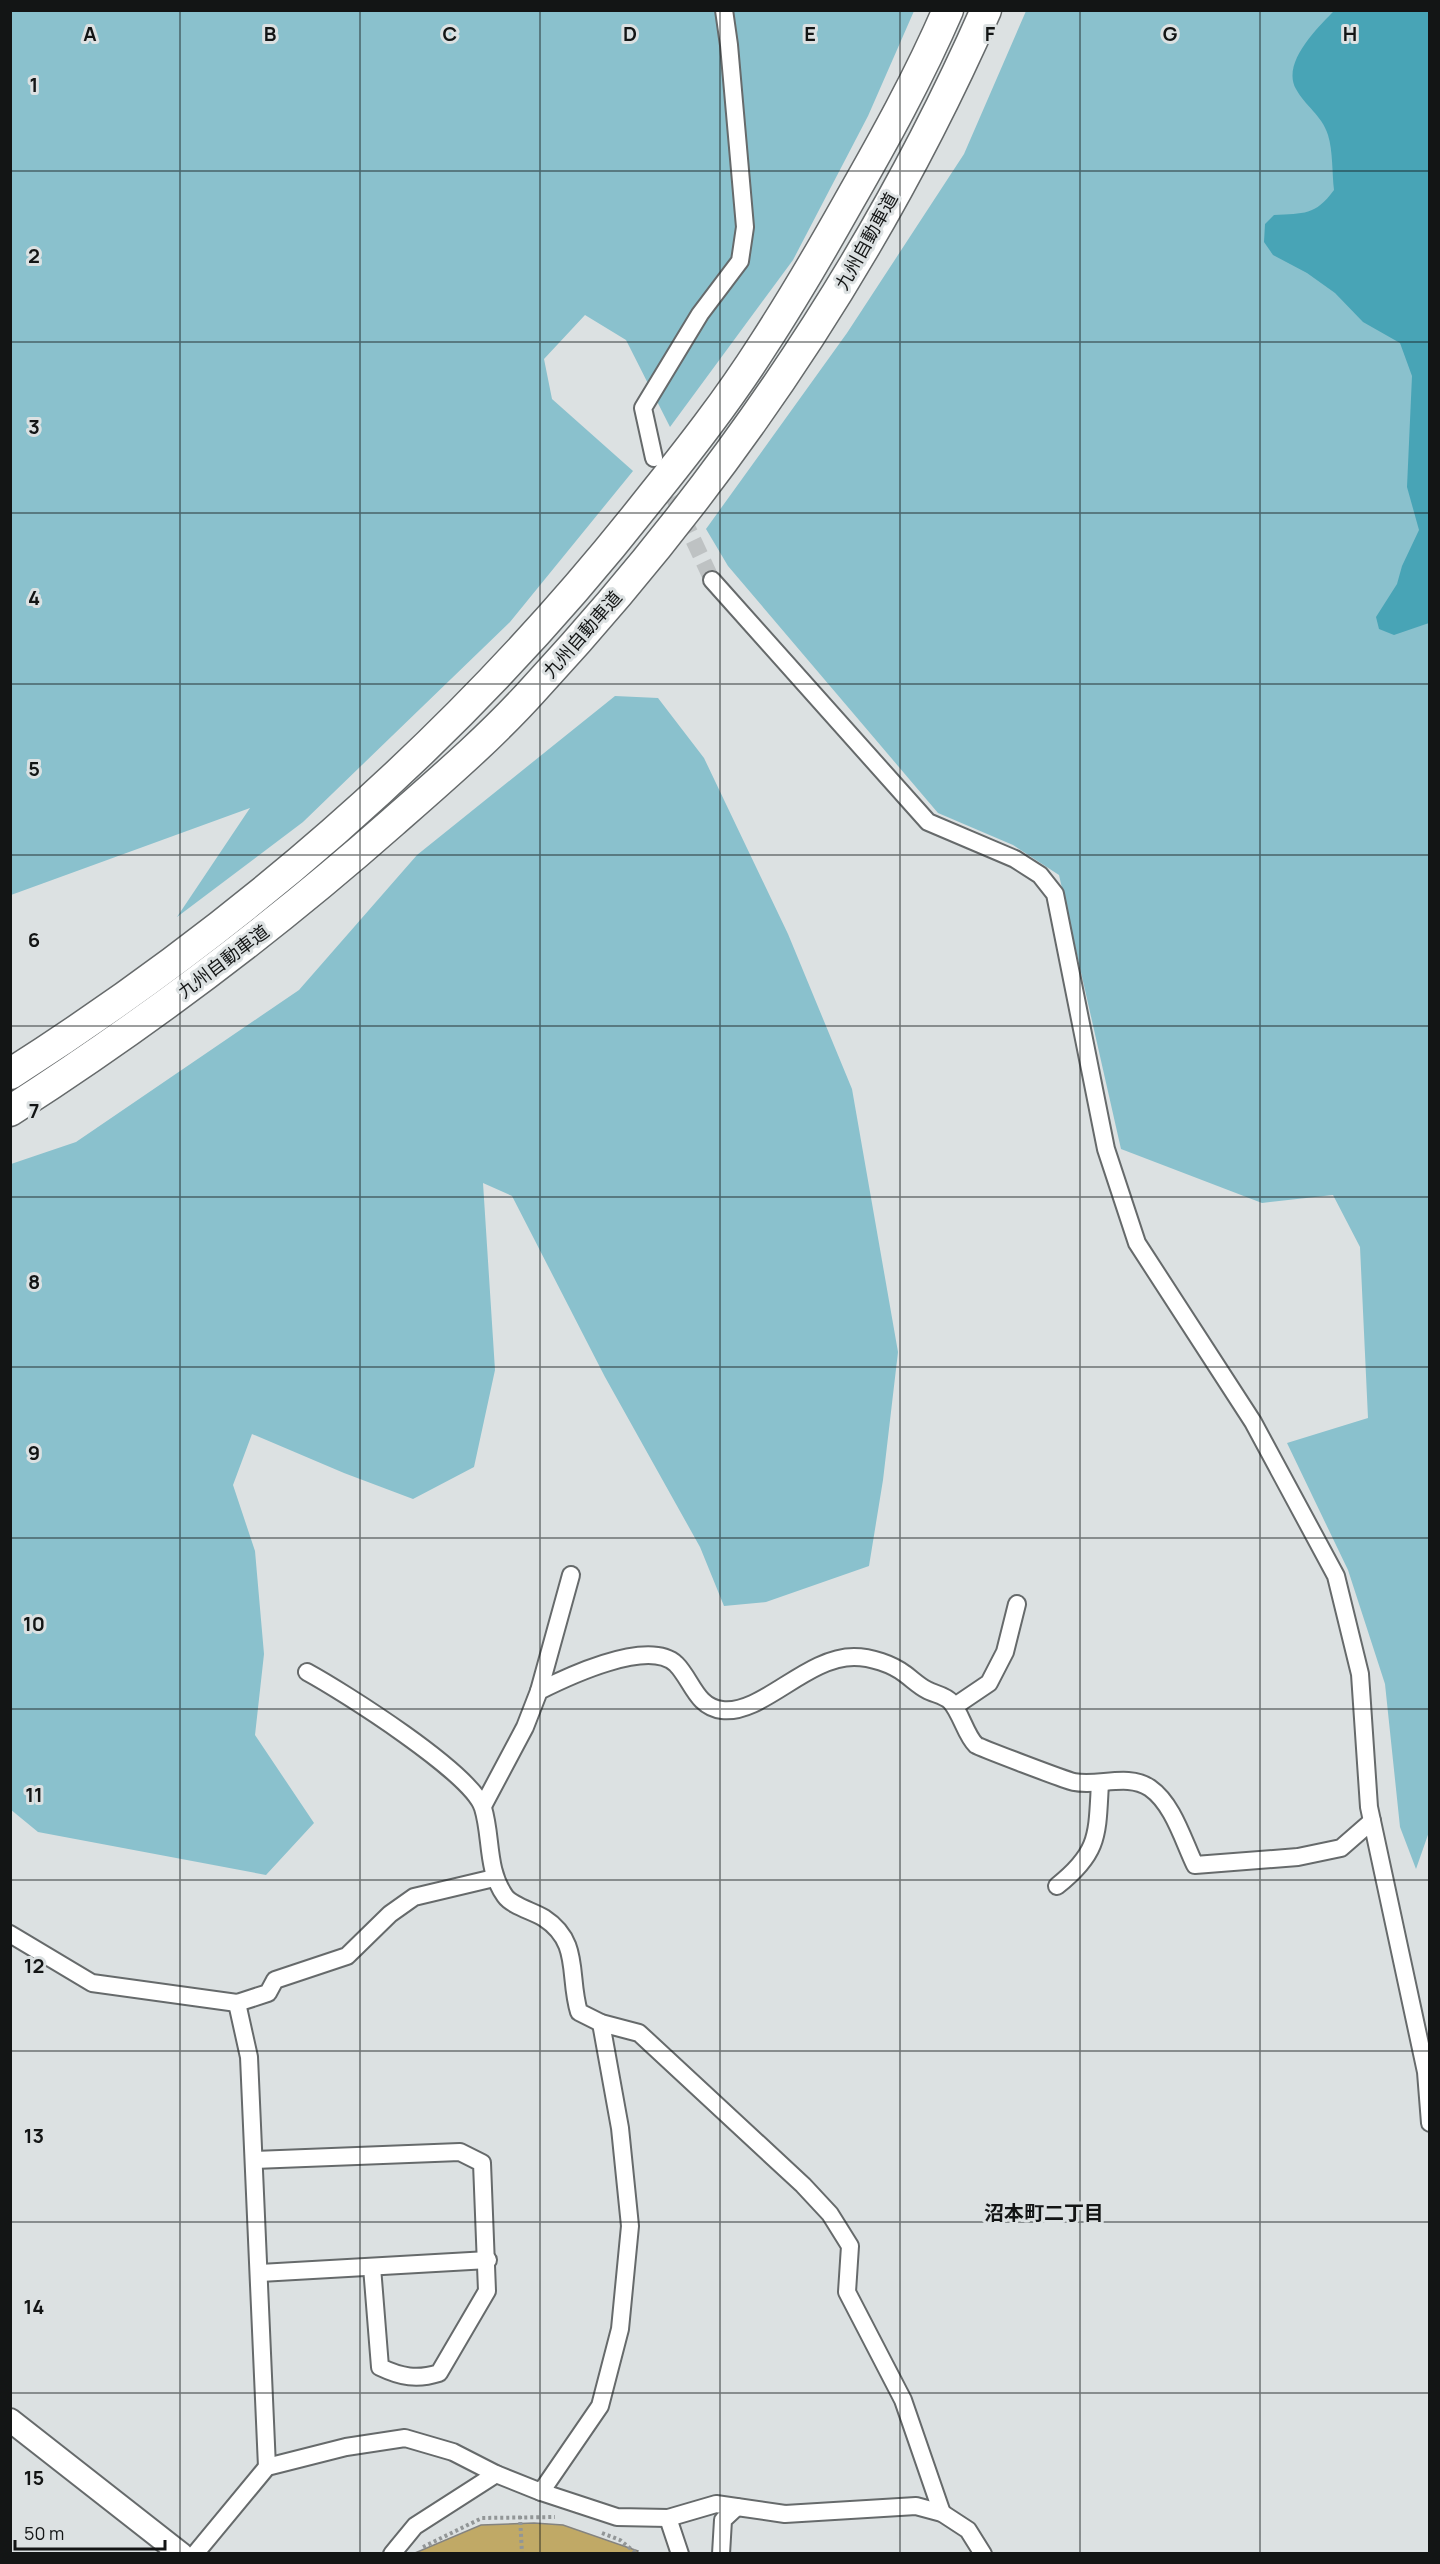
<svg xmlns="http://www.w3.org/2000/svg" width="1440" height="2564" viewBox="0 0 1440 2564" font-family="Manrope,'Noto Sans JP',sans-serif">
<style>
.green{fill:#8ac1cd}
.water{fill:#48a4b6}
.building{fill:#c0a966;stroke:#84837f;stroke-width:1.5}
.lines{fill:none;stroke-linecap:round;stroke-linejoin:round}
.street-tunnel{stroke:#bec2c3;stroke-width:16;stroke-dasharray:16 8;stroke-linecap:butt}
.street-casing{stroke:#666a6b;stroke-width:20}
.secondary-casing{stroke:#666a6b;stroke-width:26}
.highway-casing{stroke:#666a6b;stroke-width:33}
.path{stroke:#929697;stroke-width:4;stroke-dasharray:3 3;stroke-linecap:butt}
.street{stroke:#fff;stroke-width:16}
.secondary{stroke:#fff;stroke-width:22}
.highway{stroke:#fff;stroke-width:30}
.grid{fill:none;stroke:#131515;stroke-width:1.5;stroke-opacity:0.55}
.labels{text-anchor:middle;dominant-baseline:central;stroke-width:6;stroke-linejoin:round;paint-order:stroke}
.street-label{font-size:18px;fill:#131515;stroke:#dce1e2}
.neighbourhood-label{font-size:20px;font-weight:bold;fill:#131515;stroke:#dce1e2}
.grid-label{font-size:20px;text-anchor:middle;font-weight:bold;fill:#131515;stroke:#dce1e2;stroke-width:6;stroke-linejoin:round;paint-order:stroke}
</style>
<rect width="100%" height="100%" fill="#dce1e2"/>
<g class="green">
<path d="M11 11H914L868 116 793 260 670 427 626 340 585 315 544 359 552 399 633 471 510 622 303 822 177 917 250 808 11 895Z"/>
<path d="M1026 11H1429L1430 1829 1416 1869 1400 1827 1385 1684 1348 1570 1287 1443 1368 1418 1360 1247 1333 1195 1262 1203 1121 1149 1059 875 1013 845 938 813 728 566 706 529 847 333 964 154Z"/>
<path d="M615 696 658 698 704 758 788 934 852 1089 898 1352 883 1480 869 1566 766 1602 724 1606 700 1547 605 1377 512 1196 483 1183 495 1370 474 1467 413 1499 344 1473 252 1434 233 1485 255 1551 264 1654 255 1735 314 1823 266 1875 38 1832 10 1809 11 1164 76 1142 299 990 417 855Z"/>
</g>
<path class="water" d="M1335 10 1429 11V623L1394 635 1379 629 1376 617 1397 584 1402 566 1419 530 1407 487 1412 376 1400 343 1363 322 1335 293 1307 273 1273 255 1264 242 1265 224 1274 215C1304 213 1315 216 1334 190 1332 173 1333 151 1328 135 1322 115 1305 106 1296 89 1281 63 1318 27 1335 10Z"/>
<path class="building" d="M534 2523 563 2525 638 2551 637 2553H415L481 2525Z"/>
<g class="lines">
<path class="street-tunnel" d="M663 475 712 580"/>
<g class="street-casing">
<g id="street">
<path d="M654 458 643 408 700 314 740 261 745 227 729 45 724 10"/>
<path d="M712 580 928 822 1015 859 1040 875 1055 894 1106 1149 1137 1243 1253 1422 1336 1576 1360 1674 1369 1807 1426 2072 1430 2123"/>
<path d="M307 1672C342 1691 472 1773 483 1808 492 1837 486 1869 505 1896 512 1906 533 1911 544 1918 581 1942 568 1976 579 2012L601 2023 639 2033 803 2185 830 2214 850 2246 847 2292 903 2400 942 2513"/>
<path d="M539 1691 571 1575"/>
<path d="M955 1706 989 1683 1005 1652 1017 1604"/>
<path d="M483 1806 525 1727 539 1691C567 1677 648 1638 676 1664 692 1680 696 1707 722 1710 762 1715 806 1657 854 1657 871 1657 892 1664 905 1674 912 1679 919 1686 927 1690 934 1694 945 1695 951 1702 961 1713 966 1736 976 1745 981 1748 1065 1780 1074 1782 1098 1787 1128 1773 1150 1788 1173 1804 1183 1840 1195 1865L1298 1857 1341 1848 1372 1821"/>
<path d="M1057 1886C1100 1852 1097 1834 1100 1783"/>
<path d="M10 1934 92 1983 237 2003 268 1993 275 1980 347 1956 390 1914 414 1897 494 1878"/>
<path d="M237 2003 249 2057 267 2467"/>
<path d="M254 2160 460 2152 482 2163 487 2291 439 2373C417 2380 401 2377 380 2367L372 2267"/>
<path d="M260 2273 488 2260"/>
<path d="M541 2492 600 2406 620 2329 630 2226 620 2128 601 2023"/>
<path d="M668 2518 680 2554"/>
<path d="M195 2554 267 2467 346 2447 405 2438 453 2452 496 2474 541 2492 617 2517 668 2518 716 2504 785 2514 916 2506 942 2513 968 2530 983 2554"/>
<path d="M392 2554 415 2526 496 2474"/>
<path d="M721 2554 723 2520 737 2507"/>
</g>
</g>
<g class="secondary-casing">
<path id="secondary" d="M10 2420 181 2554"/>
</g>
<g class="highway-casing">
<g id="highway">
<path d="M10 1074C253 919 469 728 647 502 688 451 728 400 763 345 793 299 821 251 848 203 884 140 919 77 948 10"/>
<path d="M10 1111C145 1024 273 928 393 822 442 779 492 736 535 688 720 488 876 260 986 10"/>
</g>
</g>
<g class="path">
<path d="M520 2516 522 2554"/>
<path d="M602 2533 620 2540 637 2554"/>
<path d="M423 2547 482 2518 555 2517"/>
</g>
<use href="#street" class="street"/>
<use href="#secondary" class="secondary"/>
<use href="#highway" class="highway"/>
</g>
<path class="grid" d="M180 10V2554M360 10V2554M540 10V2554M720 10V2554M900 10V2554M1080 10V2554M1260 10V2554M10 171H1430M10 342H1430M10 513H1430M10 684H1430M10 855H1430M10 1026H1430M10 1197H1430M10 1367H1430M10 1538H1430M10 1709H1430M10 1880H1430M10 2051H1430M10 2222H1430M10 2393H1430"/>
<g class="labels">
<g class="street-label">
<text transform="translate(866 241) rotate(-61)">九州自動車道</text>
<text transform="translate(582 634) rotate(-49)">九州自動車道</text>
<text transform="translate(223 961) rotate(-37)">九州自動車道</text>
</g>
<g class="neighbourhood-label">
<text x="1044" y="2212">沼本町二丁目</text>
</g>
</g>
<g class="grid-label">
<text x="90" y="41">A</text>
<text x="270" y="41">B</text>
<text x="450" y="41">C</text>
<text x="630" y="41">D</text>
<text x="810" y="41">E</text>
<text x="990" y="41">F</text>
<text x="1170" y="41">G</text>
<text x="1350" y="41">H</text>
<text x="34" y="92">1</text>
<text x="34" y="263">2</text>
<text x="34" y="434">3</text>
<text x="34" y="605">4</text>
<text x="34" y="776">5</text>
<text x="34" y="947">6</text>
<text x="34" y="1118">7</text>
<text x="34" y="1289">8</text>
<text x="34" y="1460">9</text>
<text x="34" y="1631">10</text>
<text x="34" y="1802">11</text>
<text x="34" y="1973">12</text>
<text x="34" y="2143">13</text>
<text x="34" y="2314">14</text>
<text x="34" y="2485">15</text>
</g>
<rect width="1440" height="2564" fill="none" stroke="#131515" stroke-width="24"/>
<path d="M15 2540v9h150v-9" fill="none" stroke="#131515" stroke-width="3"/>
<text x="24" y="2540" font-size="18" fill="#131515" stroke="#dce1e2" stroke-width="4.5" paint-order="stroke">50 m</text>
</svg>
